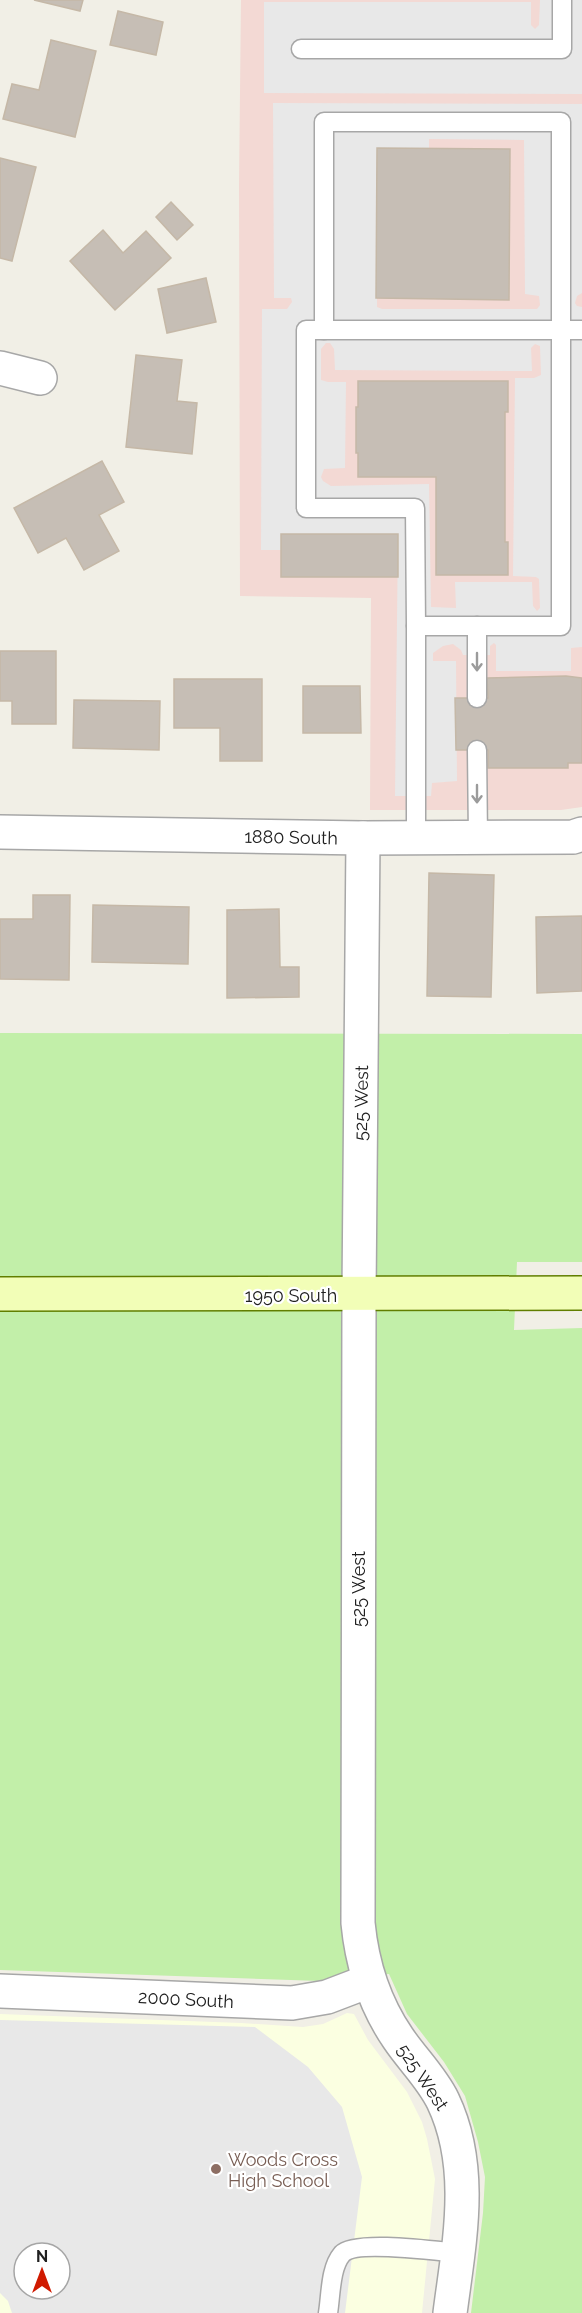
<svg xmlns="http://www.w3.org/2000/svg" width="582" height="2313" viewBox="0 0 582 2313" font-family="Raleway,sans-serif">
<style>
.commercial{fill:#f3d9d4}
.education{fill:#fbffe1;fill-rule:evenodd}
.grass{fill:#c2efa9}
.parking{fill:#e8e8e8;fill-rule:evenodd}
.building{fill:#c6beb5;stroke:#c5b8a7;stroke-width:1.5}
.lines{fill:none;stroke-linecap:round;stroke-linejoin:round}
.lane-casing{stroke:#a7a7a7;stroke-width:21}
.street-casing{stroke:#a7a7a7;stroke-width:36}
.secondary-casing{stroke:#617e00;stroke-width:36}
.lane{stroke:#fff;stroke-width:18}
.street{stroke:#fff;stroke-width:33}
.secondary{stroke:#f2feb7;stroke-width:33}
.oneway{stroke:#9b9b9b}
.education-dot{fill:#8d6e63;stroke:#fff;stroke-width:2}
.labels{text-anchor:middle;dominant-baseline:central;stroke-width:4.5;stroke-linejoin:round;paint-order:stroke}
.street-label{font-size:18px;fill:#202020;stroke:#fff}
.education-label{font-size:18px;fill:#785e54;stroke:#fff;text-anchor:start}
</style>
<rect width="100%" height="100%" fill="#f1efe6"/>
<path class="commercial" d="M241 0H582V807L561 810H370L371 598 240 596 239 185Z"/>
<path class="education" d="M347 2013 354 2014 368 2040 407 2092 422 2122 427 2139 435 2179 422 2313H0V2014L241 2023 303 2027 323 2024ZM24 2253H60V2289H24Z"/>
<path class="grass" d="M0 1033 582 1034V1262H517L514 1330 582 1328V2313H471L483 2213 485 2177 478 2142 465 2096 444 2062 407 2014 389 1974 320 1981 0 1970Z"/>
<g class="parking">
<path d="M540 0H582V94L264 93V2H531V25L535 29 539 25Z"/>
<path d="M273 103 582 104V293L577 296 575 303 577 306 582 307V647L571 648V671H496V645L494 643 490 646V655H463L461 650 453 644 443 646 433 653V661H456L457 781 432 783 431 796H395L398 534 281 550H261L262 309H287L292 302 291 298H274ZM429 139 524 140 525 294 539 296 540 305 537 309H382L377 307V148H429ZM326 343H330L334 349 335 370 532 371 531 348 535 344 540 346 541 375 534 378H515L513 576 536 577 539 579 540 608 537 611 533 606 532 582H455L456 608 431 607 429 484 331 486 323 481 321 477 324 469 345 468 346 382H328L321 380V349Z"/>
<path d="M0 2020 255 2027 308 2067 342 2107 362 2177 345 2313H12L8 2301 0 2293ZM24 2253H60V2289H24Z"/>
</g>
<g class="building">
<path d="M34 0H83L80 11Z"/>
<path d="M118 11 163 22 156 55 110 45Z"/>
<path d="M51 40 96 51 75 137 3 119 12 84 39 90Z"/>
<path d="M377 148 510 149 509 300 376 298Z"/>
<path d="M0 158 36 167 12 261 0 258Z"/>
<path d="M171 202 193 225 177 240 156 217Z"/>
<path d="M103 230 123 253 146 231 171 258 115 310 70 261Z"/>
<path d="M206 278 216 322 167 333 158 289Z"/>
<path d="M136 355 182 360 177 401 197 403 192 454 126 447Z"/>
<path d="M358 381H508V412H505V542H508V575H436V477H358V453H356V407H358Z"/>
<path d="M102 461 124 502 99 515 119 551 84 570 66 538 38 553 14 508Z"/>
<rect x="281" y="534" width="117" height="43"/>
<path d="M0 651H56V724H12V701H0Z"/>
<path d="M566 676 582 678V763H568V768H488V750H456L455 698H488L487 678Z"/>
<path d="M174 679H262V761H220V728H174Z"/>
<path d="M303 686H360L361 733H303Z"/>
<path d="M74 700 160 701 159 750 73 748Z"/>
<path d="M429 873 494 875 491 997 427 996Z"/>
<path d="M33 895H70L69 980 0 979V919H33Z"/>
<path d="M93 905 189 907 188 964 92 962Z"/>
<path d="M279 909 280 967H299V997L227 998V910Z"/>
<path d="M582 916V991L537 993 536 917Z"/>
</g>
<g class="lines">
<g class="lane-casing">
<g id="lane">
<path d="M301 49H562V0"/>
<path d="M324 330V122H561V626H416V838"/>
<path d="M416 626 415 508H306V330H582"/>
<path d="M477 626V698"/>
<path d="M477 750 478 838"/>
<path d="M328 2313C331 2295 330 2268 342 2254 355 2240 436 2251 458 2253"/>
</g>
</g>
<g class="street-casing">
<g id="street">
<path d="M0 368 40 378"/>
<path d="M0 832 363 838 573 837 582 834"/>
<path d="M363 838 359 1295 358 1923C362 1964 374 2003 398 2038 412 2059 432 2078 443 2101 475 2168 459 2243 450 2313"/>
<path d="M0 1991 292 2003 327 1997 369 1981"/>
</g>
</g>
<g class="secondary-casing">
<path id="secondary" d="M0 1294 582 1293"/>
</g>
<use href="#lane" class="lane"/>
<use href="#street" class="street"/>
<use href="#secondary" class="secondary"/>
</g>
<defs><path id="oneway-shaft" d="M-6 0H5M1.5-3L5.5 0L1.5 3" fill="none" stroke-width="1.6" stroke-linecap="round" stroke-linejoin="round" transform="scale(1.5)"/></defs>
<g class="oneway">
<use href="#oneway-shaft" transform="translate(477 662) rotate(90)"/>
<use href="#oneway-shaft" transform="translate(477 794) rotate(90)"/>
</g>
<circle class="education-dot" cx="216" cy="2169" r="6"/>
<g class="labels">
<g class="street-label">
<text transform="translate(291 837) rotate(1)">1880 South</text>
<text transform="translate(361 1103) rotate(-89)">525 West</text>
<text x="291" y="1295">1950 South</text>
<text transform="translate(358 1589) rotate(-90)">525 West</text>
<text transform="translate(186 1999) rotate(3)">2000 South</text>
<text transform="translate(423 2077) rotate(56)">525 West</text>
</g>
<g class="education-label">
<text x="228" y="2159">Woods Cross<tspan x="228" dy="21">High School</tspan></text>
</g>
</g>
<g transform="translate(42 2271)"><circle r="28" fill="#ffffff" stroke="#a6a6a6" stroke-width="1.5"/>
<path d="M0-4.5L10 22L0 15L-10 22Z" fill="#d01a00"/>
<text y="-9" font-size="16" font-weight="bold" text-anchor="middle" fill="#202020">N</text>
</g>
</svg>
